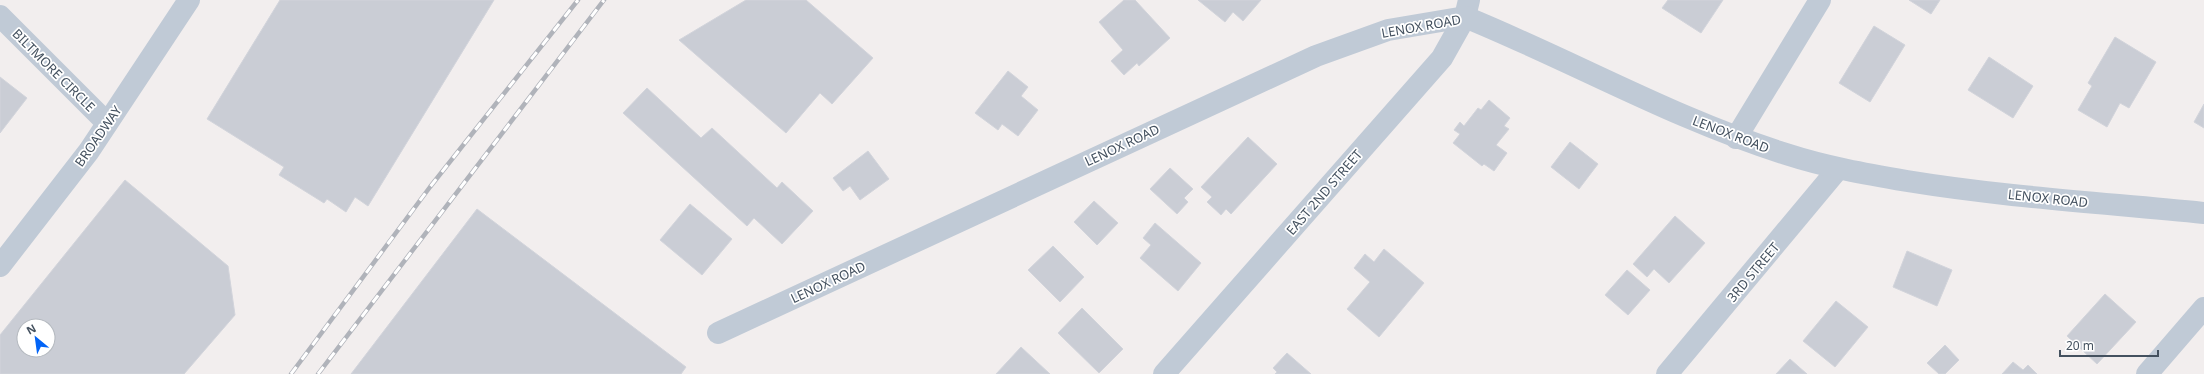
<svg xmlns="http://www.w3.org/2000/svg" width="2204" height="374" viewBox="0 0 2204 374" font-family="'Noto Sans',sans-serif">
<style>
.building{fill:#cacdd5;stroke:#d2d4db;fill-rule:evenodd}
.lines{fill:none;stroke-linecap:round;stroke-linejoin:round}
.minor{stroke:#c0cad6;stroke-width:22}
.tertiary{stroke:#c0cad6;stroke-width:22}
.rail-casing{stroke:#b0b3ba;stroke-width:4.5}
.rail{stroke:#fff;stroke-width:3;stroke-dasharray:9;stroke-linecap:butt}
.labels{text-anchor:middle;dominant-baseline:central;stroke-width:3.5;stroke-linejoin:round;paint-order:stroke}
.street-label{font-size:13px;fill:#44515f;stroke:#fff}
</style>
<rect width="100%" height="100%" fill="#f2eeee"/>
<g class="building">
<path d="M280 0H494L368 206 355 197 346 212 327 199 324 203 279 175 284 167 207 119Z"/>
<path d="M746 0H806L873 58 832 104 820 93 786 133 679 40Z"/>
<path d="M1124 0H1135L1170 38 1139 66 1137 63 1124 75 1111 61 1123 50 1099 22Z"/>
<path d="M1198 0H1261L1243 21 1233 12 1225 22Z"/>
<path d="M1668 0H1723L1701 33 1662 8Z"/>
<path d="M1909 0H1940L1931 14Z"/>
<path d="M1874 26 1905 45 1870 102 1839 83Z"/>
<path d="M2115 37 2156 62 2129 108 2120 103 2107 127 2078 110 2092 86 2088 83Z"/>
<path d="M1989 57 2033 86 2013 118 1968 90Z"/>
<path d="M1008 71 1028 87 1021 96 1038 110 1018 136 1002 124 998 130 975 113Z"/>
<path d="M0 77 27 98 0 133Z"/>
<path d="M647 88 701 138 712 128 777 188 782 182 813 211 782 244 754 218 747 226 623 113Z"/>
<path d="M1489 100 1510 118 1504 126 1509 129 1496 145 1507 153 1494 171 1484 164 1482 166 1453 143 1460 134 1454 130 1460 122 1464 126 1478 108 1481 110Z"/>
<path d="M2204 104V128L2194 122Z"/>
<path d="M1248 137 1277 164 1231 214 1226 209 1221 215 1207 202 1212 197 1201 187Z"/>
<path d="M1570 142 1598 164 1579 189 1551 167Z"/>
<path d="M868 151 889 179 860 200 850 186 843 191 833 178Z"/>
<path d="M1170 168 1193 189 1184 198 1188 202 1177 214 1150 189Z"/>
<path d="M125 180 228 266 235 315 184 374H0V335ZM24 326H48V350H24Z"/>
<path d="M1094 201 1118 223 1097 245 1074 222Z"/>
<path d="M690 204 732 239 702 275 660 240Z"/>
<path d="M477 209 686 367 681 374H351Z"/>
<path d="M1675 216 1705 243 1669 283 1654 269 1647 277 1633 264Z"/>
<path d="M1155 223 1201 263 1178 291 1140 258 1151 245 1143 238Z"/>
<path d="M1053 246 1084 277 1060 302 1028 270Z"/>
<path d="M1384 249 1424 283 1379 337 1347 309 1370 282 1354 268 1365 254 1374 262Z"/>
<path d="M1907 251 1952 270 1937 306 1893 287Z"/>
<path d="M1627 270 1650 290 1628 315 1605 295Z"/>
<path d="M2105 294 2136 322 2097 364 2067 336Z"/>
<path d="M1836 301 1868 327 1835 367 1803 341Z"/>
<path d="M1082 308 1123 349 1099 373 1058 333Z"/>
<path d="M1945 345 1959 360 1945 374H1939L1927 363Z"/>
<path d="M1021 347 1050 374H996Z"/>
<path d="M1287 353 1311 374H1275L1277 372 1273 368Z"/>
<path d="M1790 359 1807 374H1776Z"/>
<path d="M2013 362 2023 370 2028 365 2037 374H2002Z"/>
</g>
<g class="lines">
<g class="minor">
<path d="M0 16 107 123"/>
<path d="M1736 138 1820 0"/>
<path d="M0 266 89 151 189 0"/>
<path d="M718 333 1316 56 1388 30 1465 17"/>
<path d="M1164 374 1442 58 1465 17 1469 0"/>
<path d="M1667 374 1838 169"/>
<path d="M2147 374 2204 308"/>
</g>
<path class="tertiary" d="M1465 17C1573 61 1674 119 1786 154 1826 167 1866 174 1907 181 2005 197 2105 203 2204 213"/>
<g class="rail-casing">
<g id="rail">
<path d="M291 374 430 187 578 0"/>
<path d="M318 374 604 0"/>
</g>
</g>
<use href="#rail" class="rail"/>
</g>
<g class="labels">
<g class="street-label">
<text transform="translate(1421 26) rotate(-10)">LENOX ROAD</text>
<text transform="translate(54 70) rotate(45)">BILTMORE CIRCLE</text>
<text transform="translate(1731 134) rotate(21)">LENOX ROAD</text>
<text transform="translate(98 136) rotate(-55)">BROADWAY</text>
<text transform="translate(1122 145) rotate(-25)">LENOX ROAD</text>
<text transform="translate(1324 192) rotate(-49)">EAST 2ND STREET</text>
<text transform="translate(2048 198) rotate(6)">LENOX ROAD</text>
<text transform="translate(1753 272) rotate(-50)">3RD STREET</text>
<text transform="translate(828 282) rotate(-25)">LENOX ROAD</text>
</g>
</g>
<g transform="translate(36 338) rotate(331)"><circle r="19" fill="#ffffff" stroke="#b4b9bf"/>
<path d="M0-3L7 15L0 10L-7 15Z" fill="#0264f7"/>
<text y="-6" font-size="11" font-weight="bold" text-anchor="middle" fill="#44515f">N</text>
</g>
<path d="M2060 350v6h98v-6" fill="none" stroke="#44515f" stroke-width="2"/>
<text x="2066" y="350" font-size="12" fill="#44515f" stroke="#ffffff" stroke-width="3" paint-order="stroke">20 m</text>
</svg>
